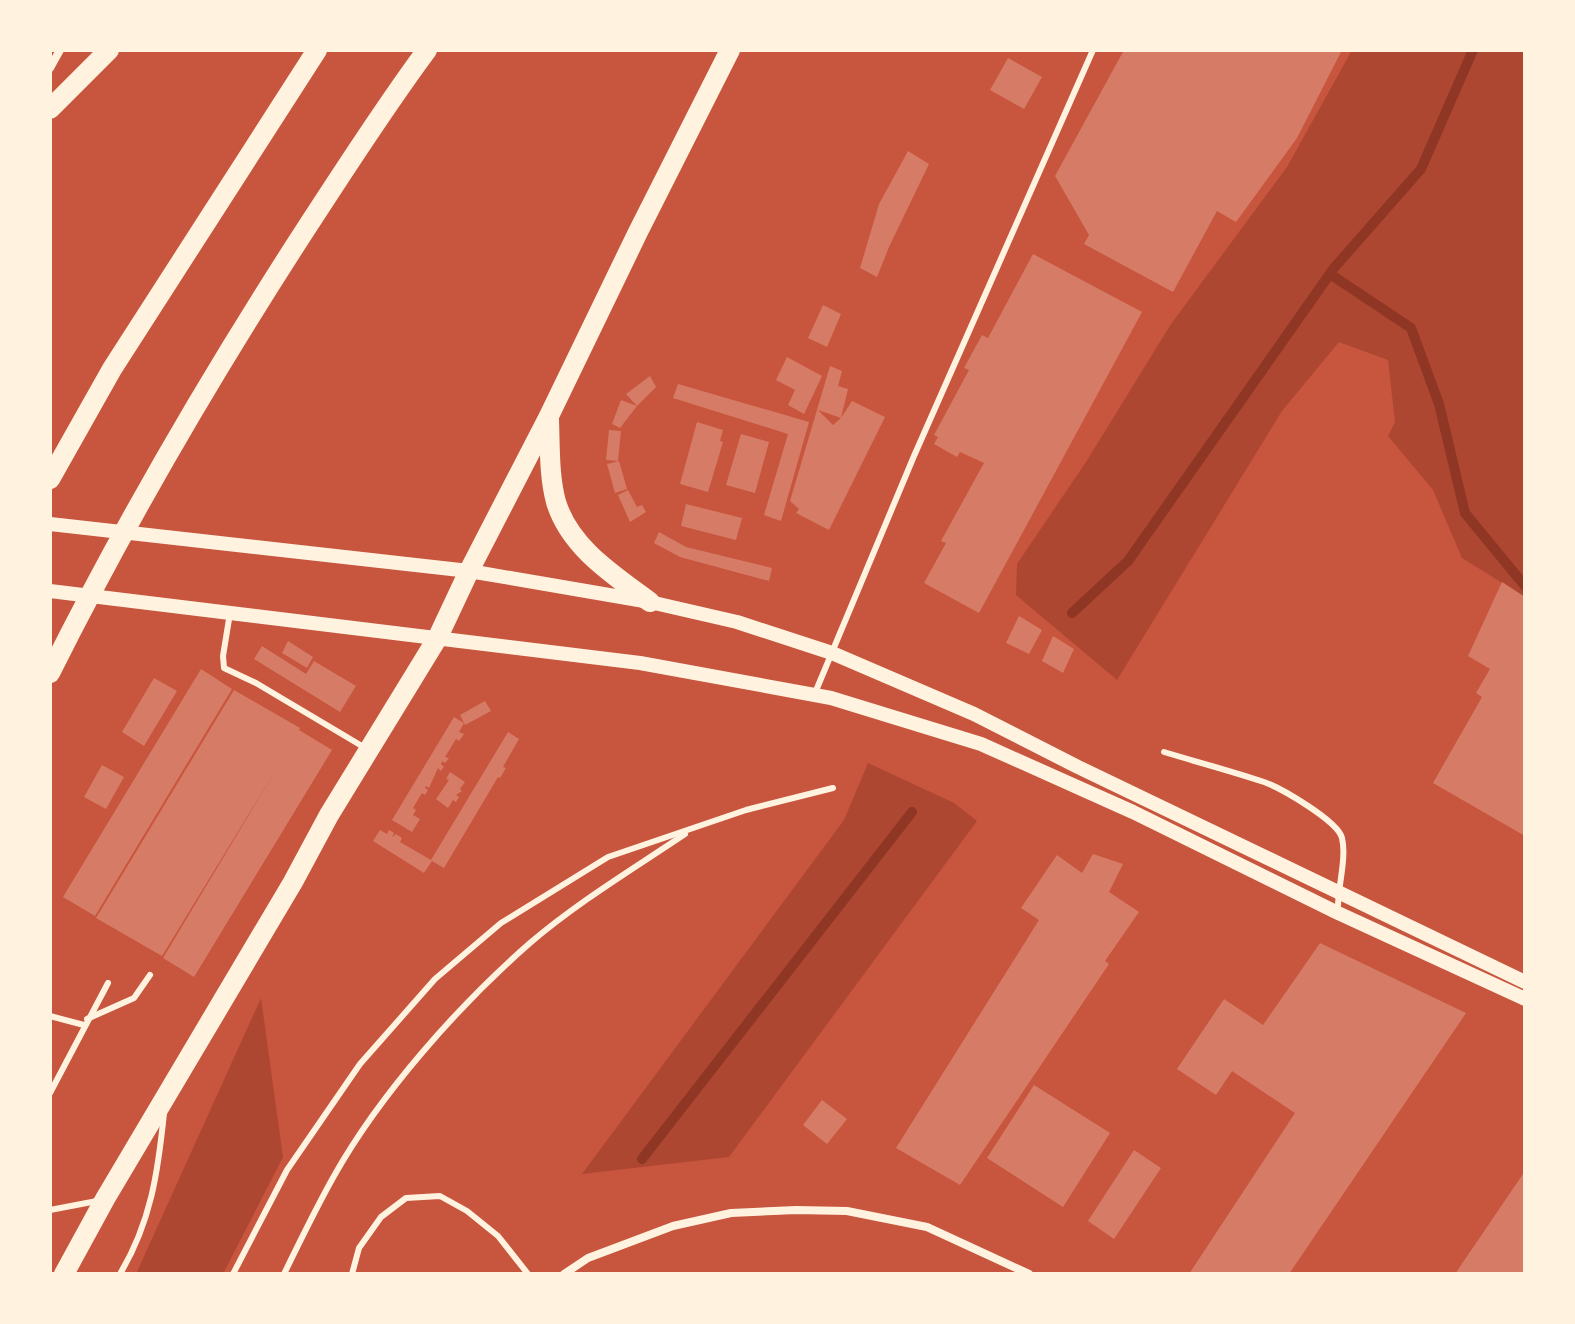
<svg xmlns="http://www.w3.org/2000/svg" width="1575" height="1324" viewBox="0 0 1575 1324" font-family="'Roboto Condensed',sans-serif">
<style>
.green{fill:#ae4732}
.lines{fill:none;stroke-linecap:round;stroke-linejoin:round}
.stream{stroke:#8f3625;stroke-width:10}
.building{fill:#d67c66}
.service{stroke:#fff3e0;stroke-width:6}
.minor{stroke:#fff3e0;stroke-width:8}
.tertiary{stroke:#fff3e0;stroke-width:14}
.primary{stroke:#fff3e0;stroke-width:20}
</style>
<rect width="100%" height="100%" fill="#c8553d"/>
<g class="green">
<path d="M1352 50H1525V597L1462 558 1433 490 1388 436 1395 422 1388 360 1339 342 1282 411 1117 680 1016 595 1017 564 1086 462 1171 324 1287 167Z"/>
<path d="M868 763 954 803 977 821 729 1157 582 1174 844 820Z"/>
<path d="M261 998 283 1157 223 1274H136Z"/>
</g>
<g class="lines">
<g class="stream">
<path d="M1330 274 1411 328 1439 404 1465 513 1525 586"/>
<path d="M1072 613 1128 561 1334 268 1421 169 1473 50"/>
<path d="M642 1159 912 812"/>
</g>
</g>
<g class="building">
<path d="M1124 50H1342L1297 138 1236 222 1217 211 1173 292 1084 244 1089 235 1055 176Z"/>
<path d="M1008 58 1042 77 1024 109 990 90Z"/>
<path d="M908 151 929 164 889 247 877 277 860 268 879 204Z"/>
<path d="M1033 254 1142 312 979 613 924 583 946 543 941 541 984 463 960 452 957 457 934 444 938 437 934 435 969 370 964 368 982 335 988 338Z"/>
<path d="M823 305 841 314 827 347 808 338Z"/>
<path d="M787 357 822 376 804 414 788 405 795 390 776 380Z"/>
<path d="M830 366 842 371 838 386 848 389 841 418 818 410 833 425 841 418 852 401 885 417 829 530 796 513 799 509 790 501Z"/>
<path d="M650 376 656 387 637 406 626 394Z"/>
<path d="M678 384 809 422 781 521 764 515 788 434 673 398Z"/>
<path d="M621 400 637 406 620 428 612 424Z"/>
<path d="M697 422 723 430 720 441 723 442 708 492 680 484Z"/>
<path d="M609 430 621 431 618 461 606 460Z"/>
<path d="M741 434 769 442 755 493 726 485Z"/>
<path d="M619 461 627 489 615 493 607 464Z"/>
<path d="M628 490 637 507 642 505 646 512 630 522 618 495Z"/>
<path d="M686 504 742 518 736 540 681 526Z"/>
<path d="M659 532 686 547 772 568 769 581 680 557 654 543Z"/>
<path d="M1502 582 1525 597V836L1433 783 1482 697 1476 693 1490 669 1468 656Z"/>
<path d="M1019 616 1042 630 1029 654 1006 643Z"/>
<path d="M1053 636 1074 649 1063 673 1042 661Z"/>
<path d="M288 641 313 657 307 668 282 653Z"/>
<path d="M262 646 306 674 314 661 356 686 340 712 254 659Z"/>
<path d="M201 669 232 689 95 916 63 897Z"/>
<path d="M154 678 177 691 144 746 122 732Z"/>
<path d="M234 690 300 728 299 730 332 750 194 977 163 958 277 768 162 956 96 918Z"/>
<path d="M485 701 491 711 465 725 460 715Z"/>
<path d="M454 717 464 723 459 732 464 734 459 741 456 739 445 757 449 758 445 763 442 761 441 765 444 766 441 771 438 768 429 788 426 786 425 788 428 790 425 795 422 793 413 808 416 810 413 815 420 819 412 832 392 820Z"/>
<path d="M508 732 519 739 503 767 506 768 500 778 498 777 444 868 432 861 424 873 373 841 380 830 387 834 389 830 394 833 392 837 396 834 402 838 400 842 431 860Z"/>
<path d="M102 765 124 777 106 809 84 797Z"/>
<path d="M450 772 465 782 460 789 462 791 456 795 459 797 456 802 453 800 448 808 436 799 449 780 446 779Z"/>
<path d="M1093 854 1123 864 1109 892 1139 912 1105 961 1109 964 960 1185 896 1148 1039 920 1021 908 1057 855 1082 873Z"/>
<path d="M1320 943 1466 1013 1289 1274H1189L1295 1113 1232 1071 1216 1095 1177 1069 1224 999 1263 1025Z"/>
<path d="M1034 1085 1110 1133 1063 1207 987 1158Z"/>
<path d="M822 1100 847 1119 827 1144 803 1125Z"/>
<path d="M1134 1150 1161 1168 1114 1239 1088 1221Z"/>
<path d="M1525 1171V1274H1455Z"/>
</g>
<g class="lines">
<g class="service">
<path d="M230 613 223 656 224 668 256 683 367 749"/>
<path d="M815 693 914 456 1093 50"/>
<path d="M1164 752C1197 762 1231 771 1264 782 1281 788 1338 821 1342 838 1347 859 1337 889 1338 911"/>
<path d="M50 1016 84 1025"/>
<path d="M87 1019 134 998 150 975"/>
<path d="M50 1093 108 983"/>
<path d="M50 1210 97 1201"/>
<path d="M120 1274C151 1222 158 1172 164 1113"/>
<path d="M233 1274 287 1170 360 1064 435 979 501 923 608 857 746 810 833 788"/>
<path d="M284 1274C300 1241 316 1208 334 1176 380 1094 459 1005 530 943 578 902 633 869 685 834"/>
<path d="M352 1274 359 1248 381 1217 406 1198 440 1196 467 1211 498 1236 528 1274"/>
</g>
<g class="minor">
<path d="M50 68 60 50"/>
<path d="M564 1274 588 1258 673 1226 731 1213 796 1210 847 1211 927 1227 1029 1274"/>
</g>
<g class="tertiary">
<path d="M50 524 469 571 650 602 737 622 832 653 974 714 1078 767 1525 982"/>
<path d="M50 591 640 663 831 698 981 744 1133 812 1338 913 1525 999"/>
</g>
<g class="primary">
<path d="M50 109 109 50"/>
<path d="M549 420C550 447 549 476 556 502 570 548 614 575 650 602"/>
<path d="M50 479 112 369 317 50"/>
<path d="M50 673C128 517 216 367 311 221 349 163 386 105 427 50"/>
<path d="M64 1274 105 1199 293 882 329 815 438 637 469 571 549 416 638 232 730 50"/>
</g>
</g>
<rect width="1575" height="1324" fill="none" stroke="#fff3e0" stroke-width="104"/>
</svg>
